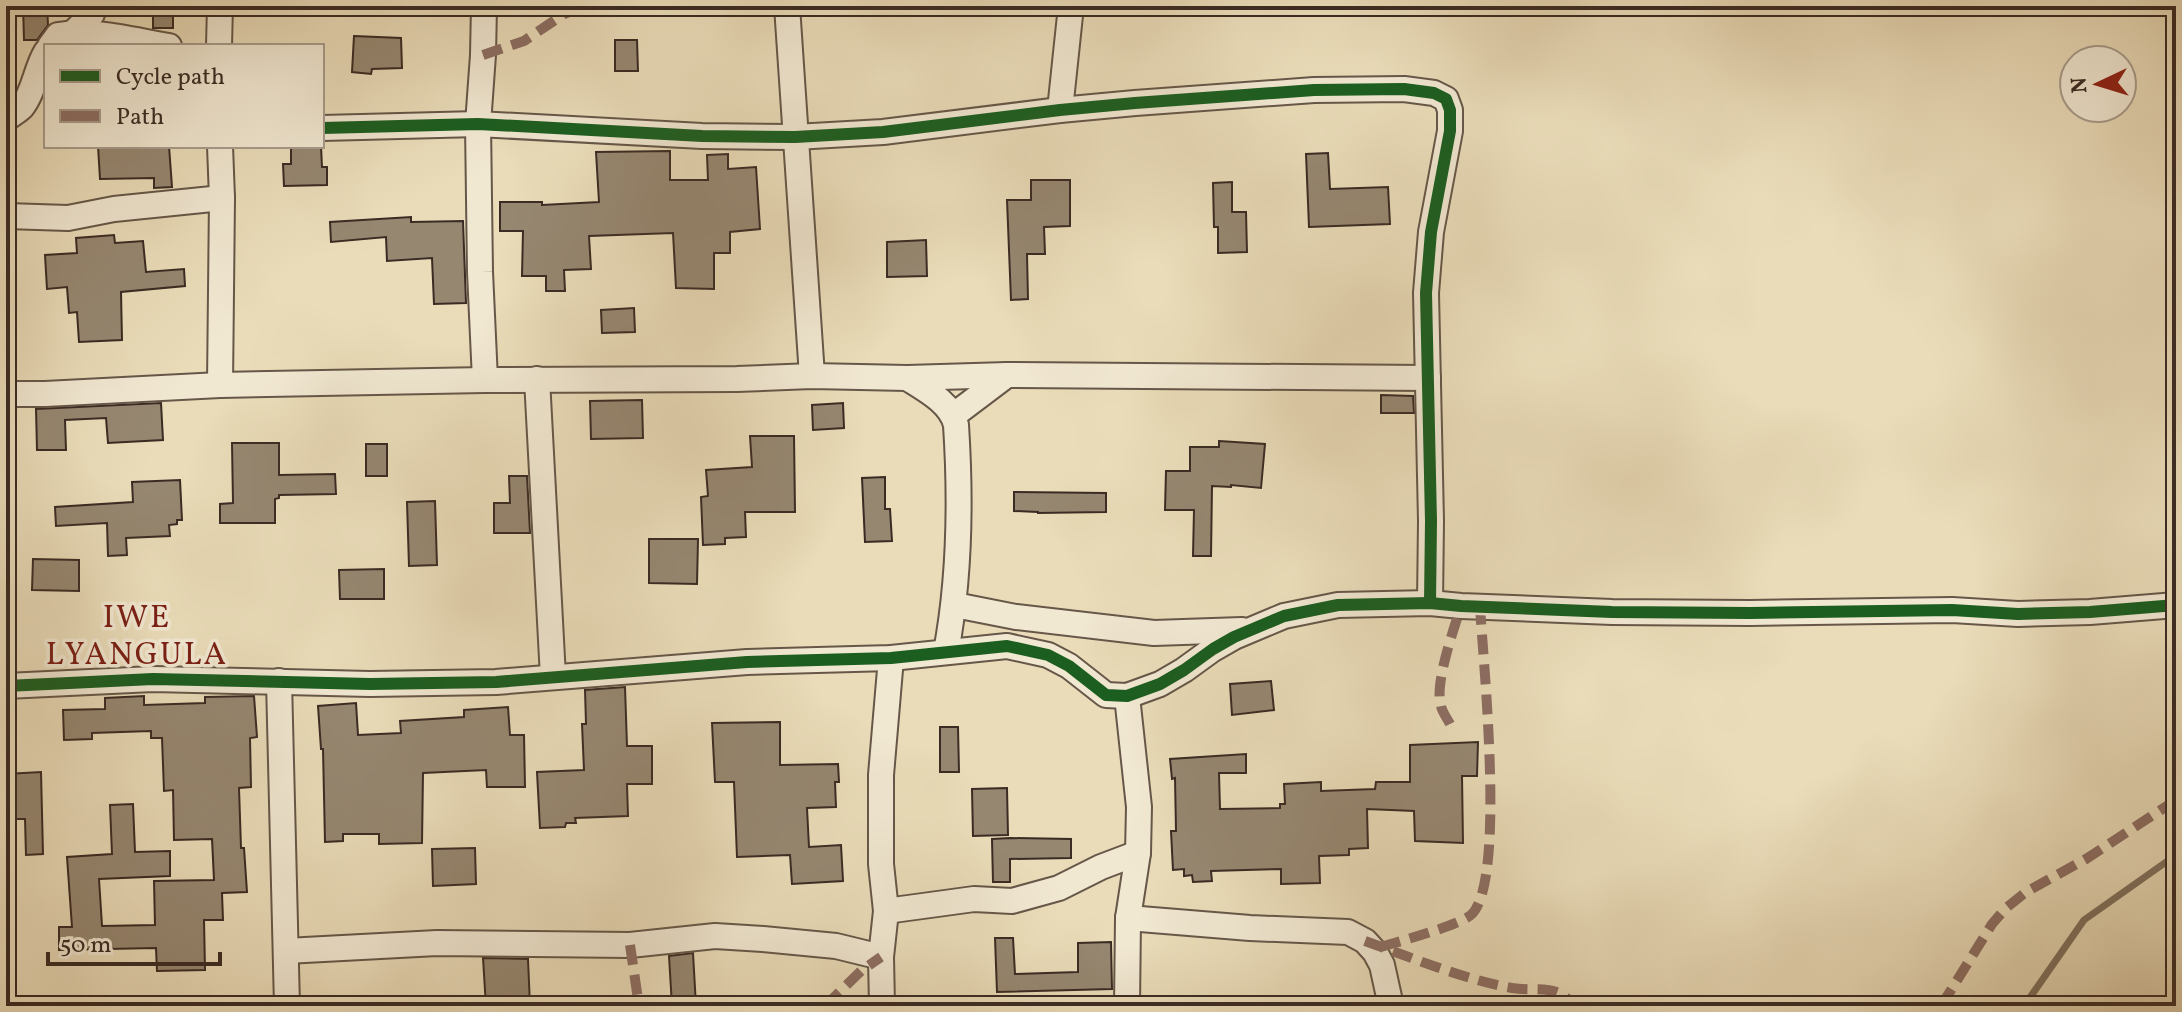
<svg xmlns="http://www.w3.org/2000/svg" width="2182" height="1012" viewBox="0 0 2182 1012" font-family="Vollkorn,serif">
<style>
.lines{fill:none;stroke-linecap:round;stroke-linejoin:round}
.stream{stroke:#80715f;stroke-width:7}
.building{fill:#968771;stroke:#3a2b24;stroke-width:2}
.minor-casing{stroke:#665749;stroke-width:28}
.minor{stroke:#f1e8d2;stroke-width:24}
.quiet{stroke:#8d6e63;stroke-width:10;stroke-dasharray:20 10;stroke-linecap:butt}
.cycleway-casing{stroke:#f1e8d2;stroke-width:17}
.cycleway{stroke:#1b5e20;stroke-width:12}
.labels{text-anchor:middle;dominant-baseline:central;stroke-width:7;stroke-linejoin:round;paint-order:stroke}
.quarter-label{font-size:32px;letter-spacing:2px;fill:#7a1f14;stroke:#f1e8d2}
</style>
<rect width="100%" height="100%" fill="#eadcb9"/>
<filter id="stains"><feTurbulence type="fractalNoise" baseFrequency=".0025" numOctaves="4"/><feColorMatrix values="0 0 0 0 .2 0 0 0 0 .09 0 0 0 0 .02 0 0 0 .5 -.17"/></filter>
<radialGradient id="worn" r=".72"><stop offset=".6" stop-color="#630" stop-opacity="0"/><stop offset="1" stop-color="#630" stop-opacity=".3"/></radialGradient>
<g class="lines">
<path class="stream" d="M2024 1006 2084 920 2176 855"/>
</g>
<g class="building">
<path d="M23 6H47L48 25 37 40H24Z"/>
<rect x="153" y="6" width="20" height="22"/>
<path d="M354 36 401 38 402 68 372 69 371 74 352 72Z"/>
<path d="M615 40H637L638 71H615Z"/>
<path d="M98 146H169L172 187 154 188V178L100 179Z"/>
<path d="M291 146H321L322 167H327V185L284 186 283 164H291Z"/>
<path d="M670 151V180H708L707 155 728 154V169L756 167 760 229 730 232V253H714V289L676 288 673 233 589 236 591 269 564 270 565 291H546V276H522L523 231H500V202H542V205L599 202 596 152Z"/>
<path d="M1328 153 1330 189 1388 187 1390 224 1309 227 1306 154Z"/>
<path d="M1031 180H1070V226L1044 227 1045 254H1027L1028 299 1011 300 1007 200H1031Z"/>
<path d="M1232 182V212H1246L1247 252 1218 253V227H1214L1213 183Z"/>
<path d="M411 217V222L463 221 466 303 434 304 432 258 387 261 386 237 331 242 330 222Z"/>
<path d="M114 235 115 243 143 241 146 272 184 269 185 286 121 292 122 340 79 342 77 312 69 313 67 287 47 289 45 255 77 253 76 238Z"/>
<path d="M926 240 927 276 887 277V242Z"/>
<path d="M634 308 635 332 602 333 601 310Z"/>
<path d="M1381 395 1413 396 1414 413H1381Z"/>
<path d="M642 400 643 438 591 439 590 401Z"/>
<path d="M161 403 163 440 108 443 106 418 65 420 66 450H37L36 409Z"/>
<path d="M843 403 844 428 813 430 812 405Z"/>
<path d="M750 436H794L795 512H745L746 537 725 538V544L703 545 701 497 708 496 706 470 752 467Z"/>
<path d="M1219 441 1265 444 1261 488 1231 485V487L1212 486 1211 556H1193L1194 510H1165L1166 471H1190V447H1219Z"/>
<path d="M232 443H279V475L335 474 336 494 279 495V498L275 499V523H220V504L233 503Z"/>
<rect x="366" y="444" width="21" height="32"/>
<path d="M509 476H527L530 533H494V503H510Z"/>
<path d="M885 477V509H890L892 541 865 542 862 478Z"/>
<path d="M180 480 182 520H177V524L169 525 170 536 126 538 127 555 108 556 107 523 56 526 55 507 133 502 132 482Z"/>
<path d="M1014 492 1106 493V512L1038 513V512L1014 511Z"/>
<path d="M435 501 437 565 409 566 407 502Z"/>
<path d="M649 539H698L697 584 649 583Z"/>
<path d="M33 559 79 560V591L32 590Z"/>
<path d="M384 569V599H340L339 570Z"/>
<path d="M1271 681 1274 710 1232 715 1230 684Z"/>
<path d="M625 687 627 746H652V784H627L628 816 575 818 576 823H566L565 827 540 828 537 772 584 770 582 724H586L585 690Z"/>
<path d="M144 696V705L205 703V697L254 696 257 737 250 738 251 787 239 788 241 848H244L247 892 222 893 223 920H204L205 970 157 971 156 948 59 950V927H72L67 857 112 854 110 805 133 804 135 852 170 851V876L99 879 102 926 155 925 154 881 214 880 212 839 174 840 173 790 164 791 162 738H151V731L92 733V739L64 740 63 710 105 709V698Z"/>
<path d="M356 703 358 735 401 733 400 721 464 717V710L508 707 510 735H524L525 787H487L486 770 423 773 422 843 379 844V834H343V841L325 842 323 749H321L318 706Z"/>
<path d="M780 722V765L838 764 839 782H835L836 807 807 808 809 847 841 845 843 881 792 884 790 855 737 857 734 782H715L712 723Z"/>
<path d="M940 727H958L959 772H940Z"/>
<path d="M1478 742 1477 776H1462L1463 843 1415 841 1414 811 1367 809 1368 848 1349 849V855L1319 856 1320 883 1281 884V869L1211 871 1212 881 1193 882 1192 875 1184 876V869L1173 870 1171 831H1176L1175 778 1172 779 1170 759 1246 754V773H1219L1220 809 1280 808V804H1285L1284 784 1321 782V791L1375 789 1376 782H1410V745Z"/>
<path d="M41 772 43 854 26 855 25 819H6V774Z"/>
<path d="M1007 788 1008 835 973 836 972 789Z"/>
<path d="M1010 838 1071 839V858L1010 859V882H993L992 839Z"/>
<path d="M475 848 476 884 433 886 432 849Z"/>
<path d="M995 938H1013L1015 974 1078 972V943L1111 942 1112 989 997 992Z"/>
<path d="M693 953 696 1006H672L669 956Z"/>
<path d="M483 958 528 959 530 1006H486Z"/>
</g>
<g class="lines">
<g class="minor-casing">
<g id="minor">
<path d="M484 6 483 55 478 124 480 272 485 380"/>
<path d="M787 6 812 376"/>
<path d="M74 32 92 14 94 6"/>
<path d="M50 46 58 35C94 29 132 40 169 46"/>
<path d="M219 46 220 6"/>
<path d="M1060 110 1071 6"/>
<path d="M6 119C11 115 18 111 22 107 34 92 36 68 46 52"/>
<path d="M322 128 478 124 702 136 795 137 883 132 1060 110 1135 103 1314 90 1404 89 1434 93 1446 99 1450 110V131L1431 232 1426 293 1431 521 1430 603"/>
<path d="M220 146 222 198 220 385"/>
<path d="M6 216 68 218 114 209 222 198"/>
<path d="M907 378C926 390 951 403 956 425 961 502 960 577 946 652"/>
<path d="M537 379 553 677"/>
<path d="M6 394H45L220 385 485 380 737 379 812 376 907 378 1007 375 1428 378"/>
<path d="M954 415 1007 375"/>
<path d="M955 605 1016 617 1154 633 1242 630"/>
<path d="M279 681 287 1006"/>
<path d="M6 686 153 679 370 684 496 682 747 662 891 658 1007 646 1048 655 1069 666 1106 695 1127 696 1160 684 1184 670 1213 649 1234 637 1284 616 1338 605 1430 603 1461 606 1612 612 1750 613 1952 610 2018 614 2090 612 2176 605"/>
<path d="M1127 696 1139 807 1138 853 1128 918 1127 1006"/>
<path d="M886 911 974 899 1012 901 1059 888 1101 867 1138 853"/>
<path d="M1128 918 1250 928 1348 932 1365 941 1375 952 1382 965 1391 1006"/>
<path d="M286 951 437 943 630 945 715 936 763 939 836 946 881 957"/>
<path d="M882 1006 881 957 886 911 881 864V775L891 658"/>
</g>
</g>
<use href="#minor" class="minor"/>
<g class="quiet">
<path d="M483 55 524 41 564 14 584 6"/>
<path d="M1450 724C1447 718 1442 712 1441 706 1434 684 1454 629 1461 606"/>
<path d="M1365 941C1413 958 1462 979 1512 988 1537 992 1558 983 1574 1006"/>
<path d="M630 945 639 1006"/>
<path d="M1381 947C1400 941 1461 925 1472 914 1506 879 1483 661 1480 606"/>
<path d="M825 1006 862 970 881 957"/>
<path d="M1941 1006 1992 924 2006 908 2026 892 2086 859 2176 800"/>
</g>
<g class="cycleway-casing">
<g id="cycleway">
<path d="M322 128 478 124 702 136 795 137 883 132 1060 110 1135 103 1314 90 1404 89 1434 93 1446 99 1450 110V131L1431 232 1426 293 1431 521 1430 603"/>
<path d="M6 686 153 679 370 684 496 682 747 662 891 658 1007 646 1048 655 1069 666 1106 695 1127 696 1160 684 1184 670 1213 649 1234 637 1284 616 1338 605 1430 603 1461 606 1612 612 1750 613 1952 610 2018 614 2090 612 2176 605"/>
</g>
</g>
<use href="#cycleway" class="cycleway"/>
</g>
<g class="labels">
<g class="quarter-label">
<text x="137" y="619">IWE<tspan x="137" dy="37">LYANGULA</tspan></text>
</g>
</g>
<rect width="2182" height="1012" fill="none" stroke="#eadcb9" stroke-width="32"/>
<rect x="8" y="8" width="2166" height="996" fill="none" stroke="#3a2b24" stroke-width="4"/>
<rect x="16" y="16" width="2150" height="980" fill="none" stroke="#3a2b24" stroke-width="2"/>
<rect x="44" y="44" width="280" height="104" fill="#f1e8d2" stroke="#a89c8c" stroke-width="2"/>
<rect x="60" y="70" width="40" height="12" fill="#1b5e20" stroke="#a89c8c" stroke-width="2"/>
<text x="116" y="84" font-size="24" fill="#3a2b24">Cycle path</text>
<rect x="60" y="110" width="40" height="12" fill="#8d6e63" stroke="#a89c8c" stroke-width="2"/>
<text x="116" y="124" font-size="24" fill="#3a2b24">Path</text>
<g transform="translate(2098 84) rotate(266)"><circle r="38" fill="#f1e8d2" stroke="#a89c8c" stroke-width="2"/>
<path d="M0-6L14 30L0 20L-14 30Z" fill="#8f2418"/>
<text y="-12" font-size="22" font-weight="bold" text-anchor="middle" fill="#3a2b24">N</text>
</g>
<path d="M48 952v12h172v-12" fill="none" stroke="#3a2b24" stroke-width="4"/>
<text x="60" y="952" font-size="24" fill="#3a2b24" stroke="#f1e8d2" stroke-width="6" paint-order="stroke">50 m</text>
<rect width="100%" height="100%" filter="url(#stains)"/>
<rect width="100%" height="100%" fill="url(#worn)"/>
</svg>
